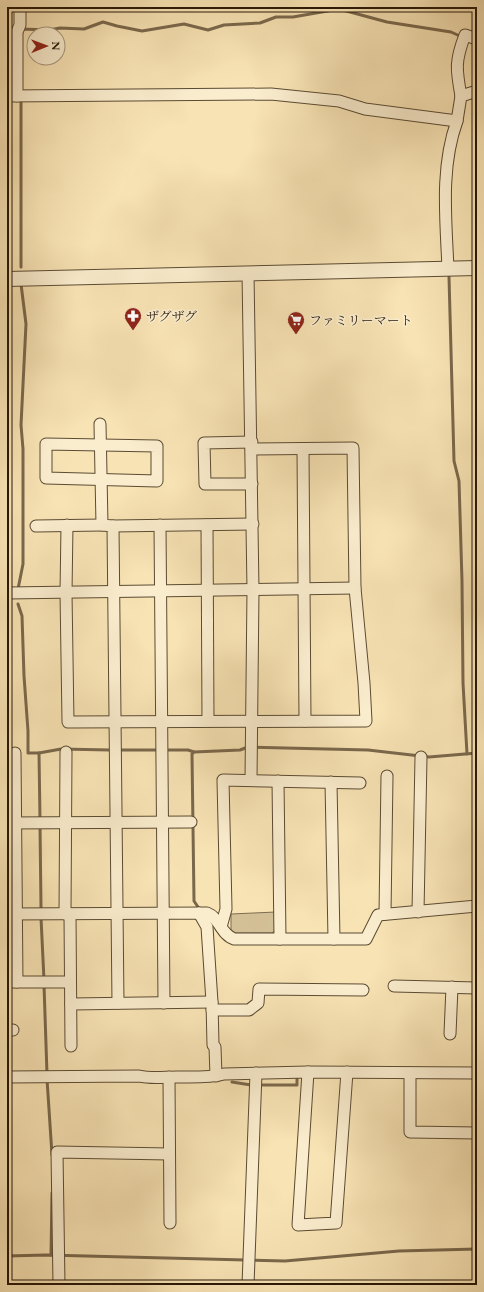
<svg xmlns="http://www.w3.org/2000/svg" width="484" height="1292" viewBox="0 0 484 1292" font-family="'EB Garamond','Noto Serif JP',serif">
<style>
.green{fill:#d4c097;stroke:#7e6c50}
.lines{fill:none;stroke-linecap:round;stroke-linejoin:round}
.stream{stroke:#7a684c;stroke-width:3}
.minor-casing{stroke:#5b4b33;stroke-width:13}
.tertiary-casing{stroke:#5b4b33;stroke-width:16}
.minor{stroke:#faedce;stroke-width:11}
.tertiary{stroke:#faedce;stroke-width:14}
.labels{text-anchor:middle;dominant-baseline:central;stroke-width:3;stroke-linejoin:round;paint-order:stroke}
.poi-label{font-size:13px;fill:#271808;stroke:#faedce;text-anchor:start}
</style>
<rect width="100%" height="100%" fill="#f8e3b4"/>
<filter id="stains"><feTurbulence type="fractalNoise" baseFrequency=".005" numOctaves="4"/><feColorMatrix values="0 0 0 0 .2 0 0 0 0 .09 0 0 0 0 .02 0 0 0 .5 -.17"/></filter>
<radialGradient id="worn" r=".72"><stop offset=".6" stop-color="#630" stop-opacity="0"/><stop offset="1" stop-color="#630" stop-opacity=".3"/></radialGradient>
<path class="green" d="M276 912V929L272 933H236L231 930V914Z"/>
<g class="lines">
<g class="stream">
<path d="M22 32V29L49 30 60 28 84 29 103 22 117 26 142 31 184 24 208 30 224 25 260 23 276 17H293L339 9 387 22 451 32 462 37"/>
<path d="M21 99V267"/>
<path d="M449 277 454 461 459 481 462 581 463 683 467 754"/>
<path d="M18 589 23 564V449L21 425 26 324 21 284"/>
<path d="M18 604 22 616 24 676 28 731V753H39L40 820"/>
<path d="M119 750H159"/>
<path d="M164 750H188L194 752 240 750 248 747 368 750 429 757 477 753"/>
<path d="M194 752 192 754 194 901 198 907"/>
<path d="M39 753 61 749 110 750"/>
<path d="M40 825 41 908"/>
<path d="M41 918 44 980"/>
<path d="M44 985 47 1074"/>
<path d="M47 1079 52 1155"/>
<path d="M232 1082 251 1085H297V1079"/>
<path d="M51 1255 52 1193"/>
<path d="M7 1256 46 1255 285 1261 399 1251 477 1249"/>
</g>
<g class="minor-casing">
<g id="minor">
<path d="M7 96 271 94 339 101 365 109 457 121 461 96 477 91"/>
<path d="M17 96V32L20 25V7"/>
<path d="M461 96C456 69 455 61 465 35L477 39"/>
<path d="M448 269C446 219 440 168 457 121"/>
<path d="M248 273 253 590 251 780"/>
<path d="M100 424 102 525 113 526 118 1003"/>
<path d="M252 442 204 443 205 484H252"/>
<path d="M46 444 157 446V481L46 478Z"/>
<path d="M303 449 305 721"/>
<path d="M67 525 66 593 68 722 366 721 364 683 355 588 353 448 252 449"/>
<path d="M160 525 164 1003"/>
<path d="M207 525 208 721"/>
<path d="M36 526 102 525"/>
<path d="M113 526 253 524"/>
<path d="M7 593 355 588"/>
<path d="M15 753 17 982"/>
<path d="M278 781 280 939"/>
<path d="M331 782 334 939"/>
<path d="M7 823 191 822"/>
<path d="M418 912 421 757"/>
<path d="M199 913 207 927 212 1002 213 1045 215 1047 216 1076"/>
<path d="M7 914 207 913C220 918 221 935 234 939H366L378 915 477 906"/>
<path d="M65 914 66 752"/>
<path d="M70 914 71 1046"/>
<path d="M385 914 387 776"/>
<path d="M221 927 226 909 223 780 360 783"/>
<path d="M7 982H70"/>
<path d="M394 986 477 988"/>
<path d="M71 1004 212 1002"/>
<path d="M212 1010H249L258 1003 259 989 363 990"/>
<path d="M7 1030H13"/>
<path d="M450 1034 452 987"/>
<path d="M308 1072 298 1225 336 1223 347 1072"/>
<path d="M410 1073V1132L477 1133"/>
<path d="M7 1077 139 1076C151 1079 164 1077 177 1077 192 1077 209 1078 224 1074L308 1072 477 1073"/>
<path d="M169 1077 170 1223"/>
<path d="M59 1285 57 1152 169 1154"/>
<path d="M248 1285 256 1073"/>
</g>
</g>
<g class="tertiary-casing">
<path id="tertiary" d="M7 279 477 268"/>
</g>
<use href="#minor" class="minor"/>
<use href="#tertiary" class="tertiary"/>
</g>
<defs>
<g id="pharmacy-pin" transform="scale(0.9)"><path d="M0 17L-7.5 6A9.5 9.5 0 1 1 7.5 6Z" fill="#8f2418" stroke="#faedce"/><path d="M-2-6h4v4h4v4h-4v4h-4v-4h-4v-4h4Z" fill="#fff"/></g>
<g id="supermarket-pin" transform="scale(0.9)"><path d="M0 17L-7.5 6A9.5 9.5 0 1 1 7.5 6Z" fill="#8f2418" stroke="#faedce"/><path d="M-6-5.5h2.5l.6 2H6L4.5 2H-2.5L-4.4-4H-6ZM-1.5 3.2a1.3 1.3 0 1 0 .1 0ZM3 3.2a1.3 1.3 0 1 0 .1 0Z" fill="#fff"/></g>
</defs>
<g fill-rule="evenodd">
<use href="#pharmacy-pin" x="133" y="316"/>
<use href="#supermarket-pin" x="296" y="320"/>
</g>
<g class="labels">
<g class="poi-label">
<text x="146" y="316">ザグザグ</text>
<text x="309" y="320">ファミリーマート</text>
</g>
</g>
<rect width="484" height="1292" fill="none" stroke="#f8e3b4" stroke-width="24"/>
<rect x="8" y="8" width="468" height="1276" fill="none" stroke="#271808" stroke-width="2"/>
<rect x="12" y="12" width="460" height="1268" fill="none" stroke="#271808"/>
<g transform="translate(46 46) rotate(89)"><circle r="19" fill="#faedce" stroke="#a6987f"/>
<path d="M0-3L7 15L0 10L-7 15Z" fill="#8f2418"/>
<text y="-6" font-size="11" font-weight="bold" text-anchor="middle" fill="#271808">N</text>
</g>
<rect width="100%" height="100%" filter="url(#stains)"/>
<rect width="100%" height="100%" fill="url(#worn)"/>
</svg>
